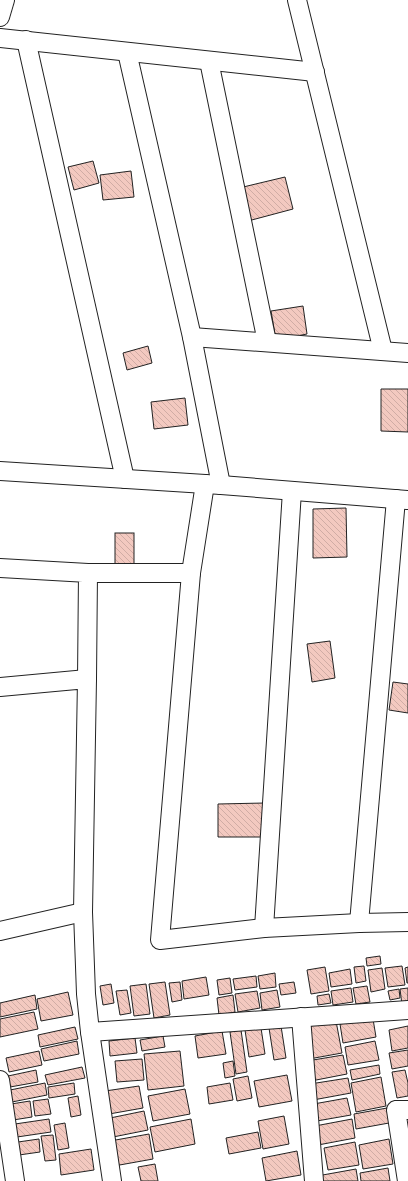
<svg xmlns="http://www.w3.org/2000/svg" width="408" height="1181" viewBox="0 0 408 1181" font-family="'PT Sans',sans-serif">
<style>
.building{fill:url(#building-back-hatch);stroke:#222}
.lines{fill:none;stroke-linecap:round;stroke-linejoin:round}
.minor-casing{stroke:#222;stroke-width:20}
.minor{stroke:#fff;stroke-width:18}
</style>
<defs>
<pattern id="building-back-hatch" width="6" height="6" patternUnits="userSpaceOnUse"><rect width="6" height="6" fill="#f3c9c0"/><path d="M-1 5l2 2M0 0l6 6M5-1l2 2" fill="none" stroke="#d0aca5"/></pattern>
</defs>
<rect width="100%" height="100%" fill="#fff"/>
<g class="building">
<path d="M93 161 99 183 74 190 68 167Z"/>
<path d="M131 171 134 197 103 200 100 175Z"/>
<path d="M285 177 293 209 248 221 239 188Z"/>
<path d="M303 306 307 334 276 340 271 311Z"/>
<path d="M148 346 152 363 127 370 123 353Z"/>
<path d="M381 389H408V432L381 431Z"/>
<path d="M185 398 188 425 154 429 151 402Z"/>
<path d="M346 508 347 557 313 558V509Z"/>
<rect x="115" y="533" width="19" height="32"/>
<path d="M330 641 335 678 312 682 307 644Z"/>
<path d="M393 682 408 684V713L389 710Z"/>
<path d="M265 803 266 837H218V804Z"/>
<path d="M380 956 381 964 367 966 366 958Z"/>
<path d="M364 966 366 981 356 983 354 967Z"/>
<path d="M402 966 405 985 388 987 385 968Z"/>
<path d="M325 967 329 991 311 994 307 970Z"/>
<path d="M408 967V983H407L405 968Z"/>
<path d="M382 968 385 989 371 992 368 970Z"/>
<path d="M350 969 352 984 331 987 329 973Z"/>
<path d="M275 973 276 987 260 989 258 976Z"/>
<path d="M256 976 257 987 235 990 233 979Z"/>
<path d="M206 977 209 995 184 999 182 981Z"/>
<path d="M230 978 232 993 219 995 217 980Z"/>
<path d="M165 982 170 1015 154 1018 149 984Z"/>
<path d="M180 982 182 1000 172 1002 169 983Z"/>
<path d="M294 982 296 993 281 995 279 984Z"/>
<path d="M111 984 114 1003 103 1005 100 986Z"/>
<path d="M146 984 150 1014 134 1016 130 986Z"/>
<path d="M367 986 370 1002 356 1004 353 988Z"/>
<path d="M351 988 353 1002 333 1005 331 991Z"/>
<path d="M408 988V1004L402 1005 400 989Z"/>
<path d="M399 989 400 998 390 1000 388 991Z"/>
<path d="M127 990 131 1013 120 1015 116 991Z"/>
<path d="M277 990 280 1007 262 1010 260 993Z"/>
<path d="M257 991 260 1008 238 1012 235 994Z"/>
<path d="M68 992 73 1015 41 1021 37 999Z"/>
<path d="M329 994 331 1003 318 1005 317 996Z"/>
<path d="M35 995 37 1009 0 1017V1003Z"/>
<path d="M233 995 235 1012 219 1015 217 998Z"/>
<path d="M34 1012 38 1029 0 1037V1019Z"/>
<path d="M373 1019 376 1037 343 1043 340 1024Z"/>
<path d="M336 1021 342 1053 309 1059 303 1027Z"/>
<path d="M281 1026 286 1058 274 1060 269 1028Z"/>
<path d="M408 1026V1048L392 1051 389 1030Z"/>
<path d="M75 1027 78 1039 40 1047 38 1035Z"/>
<path d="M261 1028 265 1054 249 1057 245 1030Z"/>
<path d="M241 1030 247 1072 236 1074 230 1032Z"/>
<path d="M222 1031 226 1054 198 1058 195 1036Z"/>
<path d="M163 1036 165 1047 142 1051 140 1040Z"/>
<path d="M135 1038 137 1053 110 1056 109 1041Z"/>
<path d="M77 1041 79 1054 44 1061 41 1049Z"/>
<path d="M375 1041 379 1060 348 1065 345 1047Z"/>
<path d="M408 1050V1066L392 1069 389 1053Z"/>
<path d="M39 1051 42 1065 9 1072 6 1058Z"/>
<path d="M180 1051 184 1086 148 1090 144 1054Z"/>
<path d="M343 1055 347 1074 311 1081 307 1061Z"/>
<path d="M142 1059 144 1080 117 1082 115 1061Z"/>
<path d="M233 1061 235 1076 225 1078 223 1063Z"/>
<path d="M379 1065 380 1074 352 1080 350 1070Z"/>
<path d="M82 1067 85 1078 48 1085 45 1075Z"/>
<path d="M36 1070 38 1082 10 1087 8 1076Z"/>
<path d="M405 1070 408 1083V1096L397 1098 392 1072Z"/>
<path d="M287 1075 292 1101 259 1107 254 1081Z"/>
<path d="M248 1076 252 1098 237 1101 233 1079Z"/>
<path d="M381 1077 386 1106 356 1112 351 1083Z"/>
<path d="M348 1078 351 1093 313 1100 310 1084Z"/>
<path d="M45 1083 47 1095 12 1102 10 1090Z"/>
<path d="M74 1083 75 1094 49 1098 48 1087Z"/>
<path d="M230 1083 233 1100 209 1104 207 1087Z"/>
<path d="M139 1086 143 1108 109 1114 105 1091Z"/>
<path d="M185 1089 190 1114 153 1121 148 1096Z"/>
<path d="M78 1096 81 1115 71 1117 68 1098Z"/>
<path d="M347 1098 351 1115 311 1122 308 1105Z"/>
<path d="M48 1099 51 1114 35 1116 33 1101Z"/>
<path d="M30 1101 32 1117 13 1120 11 1104Z"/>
<path d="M387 1108 389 1123 356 1129 354 1114Z"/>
<path d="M144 1111 148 1130 113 1137 110 1118Z"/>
<path d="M284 1116 289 1144 263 1149 258 1121Z"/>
<path d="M49 1119 51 1132 17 1137 15 1124Z"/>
<path d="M191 1119 195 1144 155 1152 150 1127Z"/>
<path d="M352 1119 355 1138 318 1145 315 1126Z"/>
<path d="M65 1123 69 1148 58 1150 54 1125Z"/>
<path d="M258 1132 261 1148 229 1154 226 1138Z"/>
<path d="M149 1134 153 1159 114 1166 110 1141Z"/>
<path d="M53 1135 56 1160 45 1161 41 1136Z"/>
<path d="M39 1139 40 1152 19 1155 18 1142Z"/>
<path d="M389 1139 393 1164 363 1169 359 1145Z"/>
<path d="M355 1142 359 1165 328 1170 324 1148Z"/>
<path d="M91 1149 94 1170 61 1175 59 1154Z"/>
<path d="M297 1151 301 1175 266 1181 262 1158Z"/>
<path d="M155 1164 158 1181H141L138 1167Z"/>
<path d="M388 1168 390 1181H361L360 1173Z"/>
<path d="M356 1169 358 1181H318L317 1176Z"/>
</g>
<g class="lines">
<g class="minor-casing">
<g id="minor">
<path d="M297 0 383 351"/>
<path d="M0 17 5 0"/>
<path d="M0 38 315 72"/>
<path d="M26 40 125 479"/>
<path d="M127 52 192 337 221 485"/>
<path d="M209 61 267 342"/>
<path d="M192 337 408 353"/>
<path d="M0 471 221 485 407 500"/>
<path d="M205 484 191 573 160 940 264 928 359 923 408 922"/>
<path d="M0 568 88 573 87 679"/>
<path d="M88 573H191"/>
<path d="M0 687 87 679 83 912 86 994 90 1032 112 1181"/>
<path d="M359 923 396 499"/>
<path d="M264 928 292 491"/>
<path d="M0 931 83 912"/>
<path d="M301 1017 314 1181"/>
<path d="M90 1032 408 1010"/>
<path d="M0 1080 15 1181"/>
<path d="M407 1181 396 1110H408"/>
</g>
</g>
<use href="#minor" class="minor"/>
</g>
</svg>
